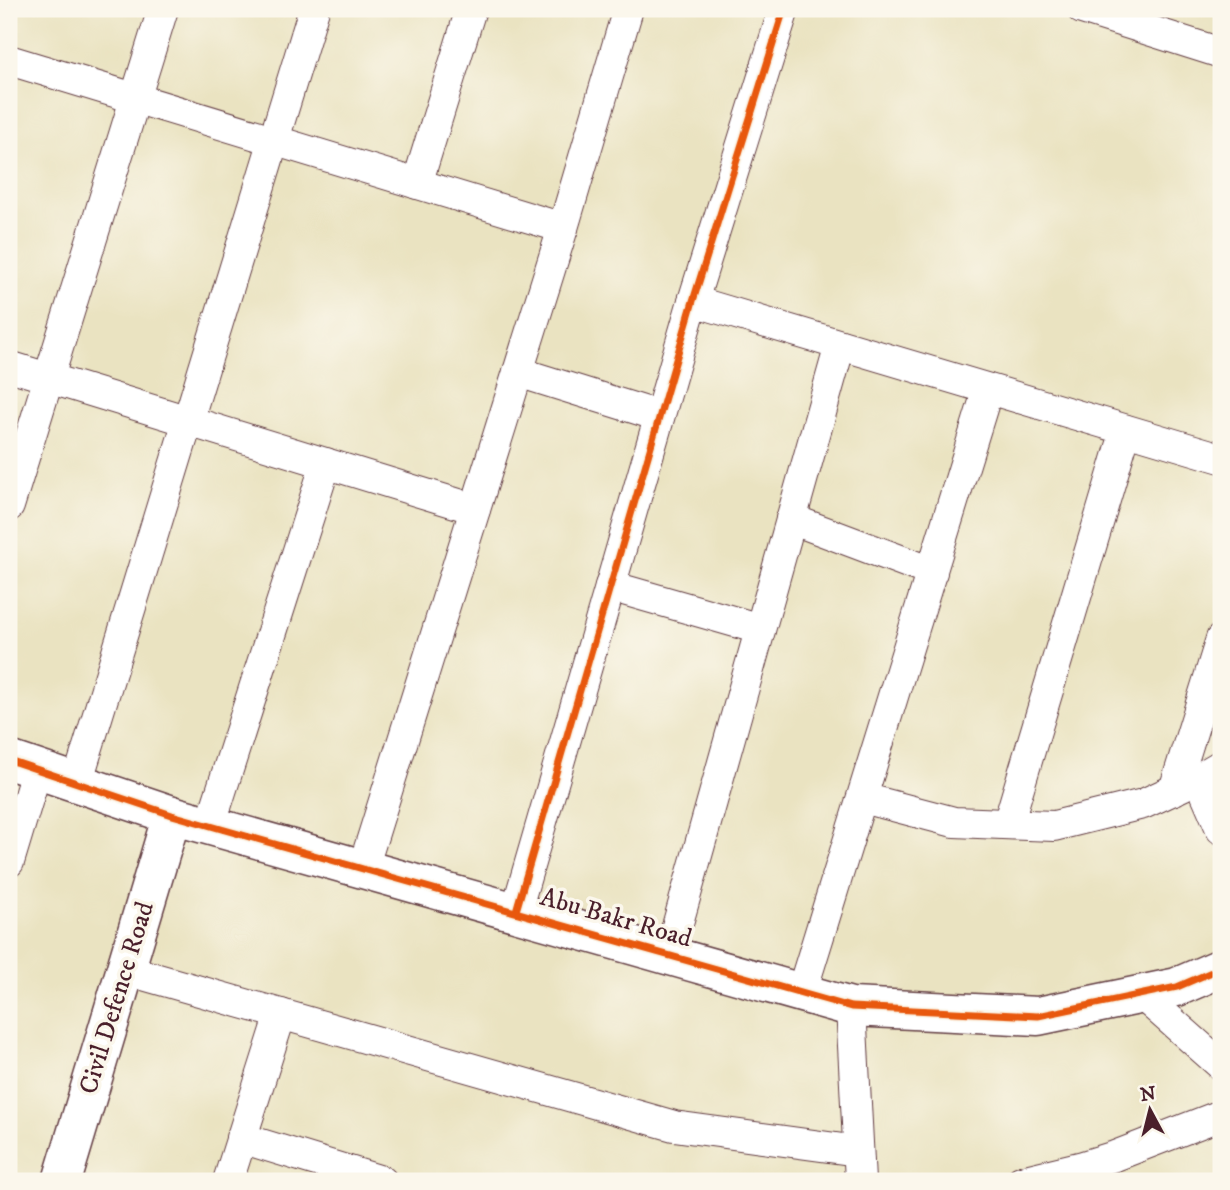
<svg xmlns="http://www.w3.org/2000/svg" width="1230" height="1190" viewBox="0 0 1230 1190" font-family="'IM FELL DW Pica',serif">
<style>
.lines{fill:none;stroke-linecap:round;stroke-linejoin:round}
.street-casing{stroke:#623c42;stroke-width:32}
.secondary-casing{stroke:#623c42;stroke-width:41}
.street{stroke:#fff;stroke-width:30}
.secondary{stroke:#fff;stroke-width:38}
.cycleway-casing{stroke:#fbf7ec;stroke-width:11}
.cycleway{stroke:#e8590c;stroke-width:7}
.labels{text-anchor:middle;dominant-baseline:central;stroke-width:7;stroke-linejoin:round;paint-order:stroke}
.street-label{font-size:26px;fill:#4a1f2b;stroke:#fbf7ec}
</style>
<rect width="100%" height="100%" fill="#fbf7ec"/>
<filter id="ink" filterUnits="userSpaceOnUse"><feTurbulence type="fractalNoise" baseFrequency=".0143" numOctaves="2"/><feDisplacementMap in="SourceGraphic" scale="14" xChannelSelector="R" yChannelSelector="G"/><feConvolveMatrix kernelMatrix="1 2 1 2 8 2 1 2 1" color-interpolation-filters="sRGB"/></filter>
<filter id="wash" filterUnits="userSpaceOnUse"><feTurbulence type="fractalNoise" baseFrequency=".00686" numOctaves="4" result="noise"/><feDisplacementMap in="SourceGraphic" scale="28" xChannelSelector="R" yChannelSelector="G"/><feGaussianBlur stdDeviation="1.57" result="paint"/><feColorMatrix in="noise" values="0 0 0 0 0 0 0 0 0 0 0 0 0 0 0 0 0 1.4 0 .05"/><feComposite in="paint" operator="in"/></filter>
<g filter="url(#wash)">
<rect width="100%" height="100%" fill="#eae3c1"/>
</g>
<g filter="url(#ink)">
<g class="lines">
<g class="street-casing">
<g id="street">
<path d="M1082 9 1221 53"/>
<path d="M9 60 563 228"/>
<path d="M417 184 471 9"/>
<path d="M693 301 1221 458"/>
<path d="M9 366 475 509"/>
<path d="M518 372 659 416"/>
<path d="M9 506 163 9"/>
<path d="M791 519 932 572"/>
<path d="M610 586 760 629"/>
<path d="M1199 778 1221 829"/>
<path d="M77 783 314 9"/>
<path d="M1174 790 1221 639"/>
<path d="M863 798 954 822 1054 826 1143 804 1199 778 1221 765"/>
<path d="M1008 824 1126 430"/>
<path d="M210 826 326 463"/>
<path d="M9 862 37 769"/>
<path d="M363 868 563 228 628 9"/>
<path d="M516 911 693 301 784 9"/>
<path d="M669 955 840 345"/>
<path d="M126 970 674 1126 858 1151"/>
<path d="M801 994 988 389"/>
<path d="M1142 995 1221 1065"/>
<path d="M851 1007 860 1181"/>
<path d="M241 1138 382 1181"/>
<path d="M228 1181 281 1014"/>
<path d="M1021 1181 1083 1166 1115 1156 1221 1115"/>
</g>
</g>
<g class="secondary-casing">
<g id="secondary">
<path d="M9 760 172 815 851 1007 1038 1016 1177 987 1221 968"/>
<path d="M62 1181 172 815"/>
</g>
</g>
<use href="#street" class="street"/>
<use href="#secondary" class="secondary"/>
<g class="cycleway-casing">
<g id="cycleway">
<path d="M9 760 172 815 851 1007 1038 1016 1177 987 1221 968"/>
<path d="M516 911 693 301 784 9"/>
</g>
</g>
<use href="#cycleway" class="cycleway"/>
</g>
</g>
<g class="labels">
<g class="street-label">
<text transform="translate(616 918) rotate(16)">Abu Bakr Road</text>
<text transform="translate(117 998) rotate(-73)">Civil Defence Road</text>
</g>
</g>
<rect width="1230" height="1190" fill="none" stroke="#fbf7ec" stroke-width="35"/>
<g transform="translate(1150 1110) rotate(353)" stroke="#fbf7ec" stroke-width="5" paint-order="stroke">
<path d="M0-5L12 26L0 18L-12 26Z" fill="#4a1f2b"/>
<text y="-10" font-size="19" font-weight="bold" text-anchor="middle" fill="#4a1f2b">N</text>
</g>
</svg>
